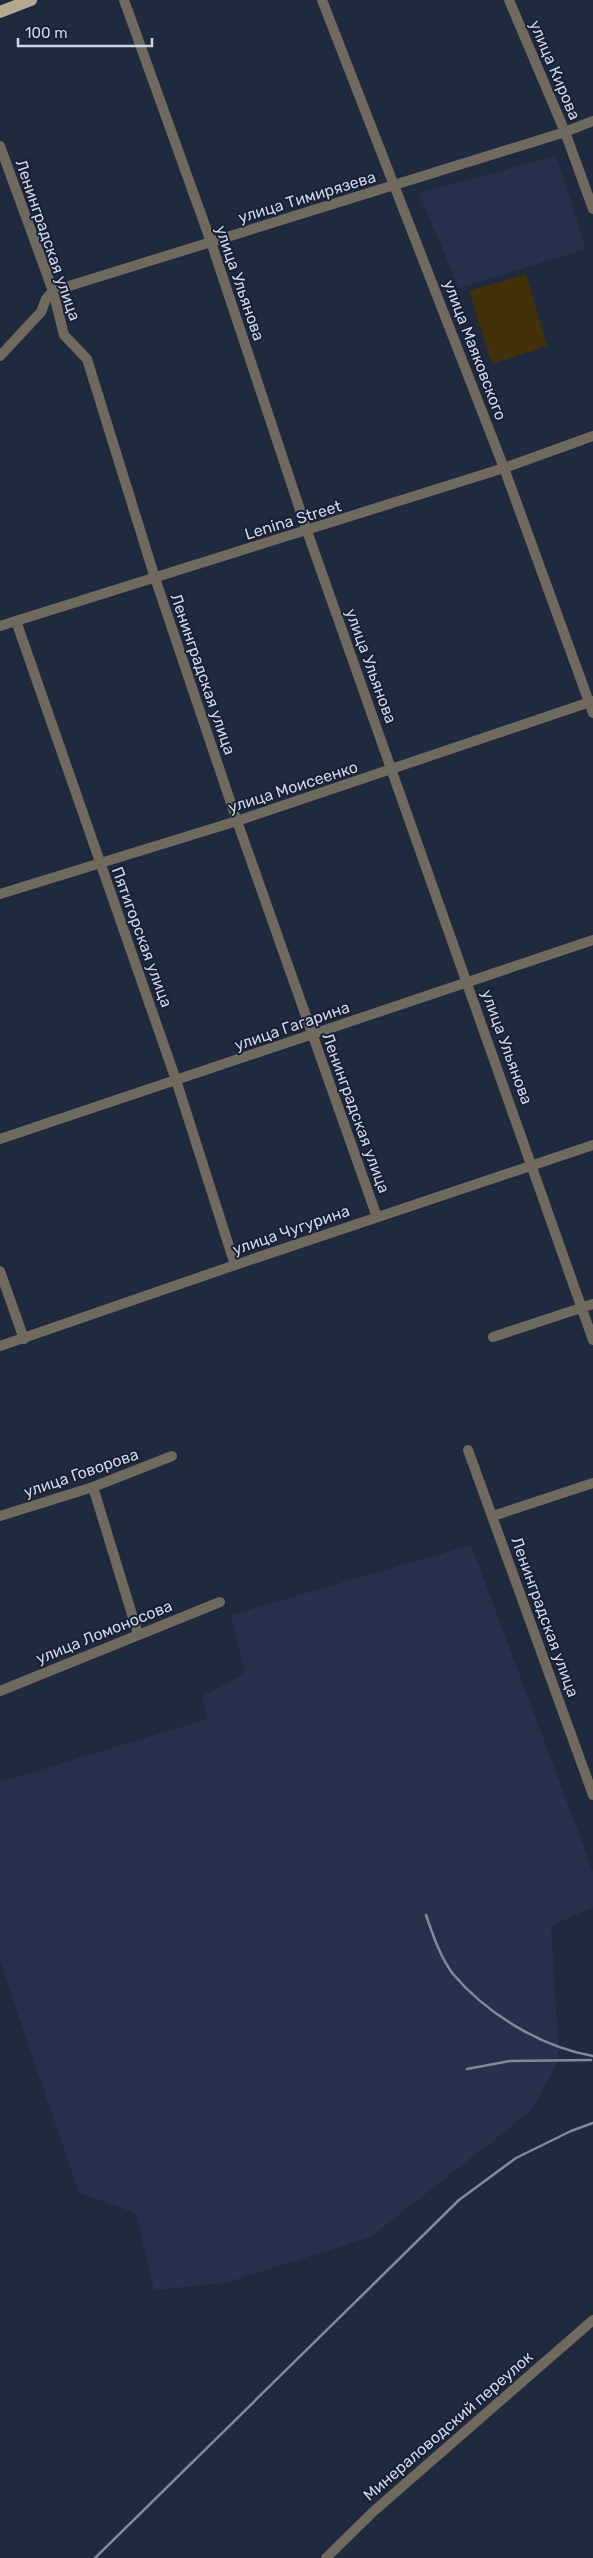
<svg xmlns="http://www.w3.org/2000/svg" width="593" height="2558" viewBox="0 0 593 2558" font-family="Rubik,sans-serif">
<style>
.built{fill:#26324d}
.green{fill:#43310a}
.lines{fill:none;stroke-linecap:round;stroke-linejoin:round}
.minor{stroke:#6f695e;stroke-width:10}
.major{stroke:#b4a890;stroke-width:12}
.rail{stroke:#81899a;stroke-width:2.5}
.labels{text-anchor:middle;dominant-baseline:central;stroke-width:4;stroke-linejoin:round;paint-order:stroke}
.street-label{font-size:16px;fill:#cfd5e4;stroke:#172035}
</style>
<rect width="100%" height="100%" fill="#202a3f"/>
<g class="built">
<path d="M556 156 586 249 459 288 419 193Z"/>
<path d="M471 1545 593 1872V1907L551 1926 559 2059 531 2111 370 2237 225 2283 154 2290 136 2213 79 2193 0 1961V1782L208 1719 202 1696 245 1674 231 1615Z"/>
</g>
<path class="green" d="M526 274 547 346 492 364 469 291Z"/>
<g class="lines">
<g class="minor">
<path d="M124 0 211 242 307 531 593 1340"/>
<path d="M322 0 504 468 593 713"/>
<path d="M509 0 565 132 593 209"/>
<path d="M0 146 53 291 64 335 87 359 155 578 237 821 377 1217"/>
<path d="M0 356 41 312 46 299 53 291 565 132 593 121"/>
<path d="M16 621 176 1080 235 1265"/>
<path d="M0 626 504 468 593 436"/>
<path d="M0 894 237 821 593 701"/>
<path d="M0 1139 593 940"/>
<path d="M0 1271 24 1339"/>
<path d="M493 1337 593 1304"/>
<path d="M0 1346 235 1265 593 1145"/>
<path d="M468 1450 593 1795"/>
<path d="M93 1487 138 1634"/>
<path d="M0 1516 93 1487 172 1456"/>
<path d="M493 1516 593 1483"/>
<path d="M0 1691 220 1602"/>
<path d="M326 2558 374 2511 593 2320"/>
</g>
<path class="major" d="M0 12 31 0"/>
<g class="rail">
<path d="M426 1915C433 1935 440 1957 453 1974 487 2014 541 2047 593 2056"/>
<path d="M467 2069 510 2061 591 2060"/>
<path d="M95 2558 459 2200 516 2158 571 2131 593 2123"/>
</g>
</g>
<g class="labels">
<g class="street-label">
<text transform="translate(555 70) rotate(67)">улица Кирова</text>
<text transform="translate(307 197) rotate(-17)">улица Тимирязева</text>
<text transform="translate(48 240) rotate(71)">Ленинградская улица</text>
<text transform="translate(240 283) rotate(71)">улица Ульянова</text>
<text transform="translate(475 350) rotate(69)">улица Маяковского</text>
<text transform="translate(293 520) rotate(-17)">Lenina Street</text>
<text transform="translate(371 666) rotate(70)">улица Ульянова</text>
<text transform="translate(203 674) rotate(71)">Ленинградская улица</text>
<text transform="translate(293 787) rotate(-18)">улица Моисеенко</text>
<text transform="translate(142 937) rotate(70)">Пятигорская улица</text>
<text transform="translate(292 1026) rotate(-19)">улица Гагарина</text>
<text transform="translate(507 1047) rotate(70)">улица Ульянова</text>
<text transform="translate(356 1113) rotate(70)">Ленинградская улица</text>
<text transform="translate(291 1230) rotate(-19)">улица Чугурина</text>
<text transform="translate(81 1473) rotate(-19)">улица Говорова</text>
<text transform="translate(545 1617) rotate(70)">Ленинградская улица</text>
<text transform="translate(104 1632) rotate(-22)">улица Ломоносова</text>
<text transform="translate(448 2426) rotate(-41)">Минераловодский переулок</text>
</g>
</g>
<path d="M18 38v8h134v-8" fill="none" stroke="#cfd5e4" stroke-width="2.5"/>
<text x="25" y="38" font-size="15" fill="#cfd5e4" stroke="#172035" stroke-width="4" paint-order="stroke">100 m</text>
</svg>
